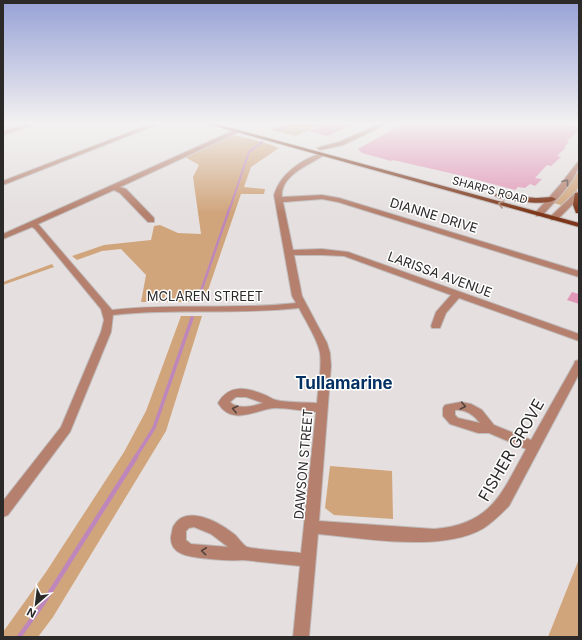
<svg xmlns="http://www.w3.org/2000/svg" width="582" height="640" viewBox="0 0 582 640" font-family="Inter,sans-serif">
<style>
.green{fill:#d0a57c}
.lines{fill:none;stroke-linecap:round;stroke-linejoin:round}
.stream-far3{stroke:#be87bc;stroke-width:2}
.stream-far2{stroke:#be87bc;stroke-width:2.5}
.stream-far1{stroke:#be87bc;stroke-width:3.5}
.stream{stroke:#be87bc;stroke-width:4.5}
.building{fill:#e197b7}
.minor-casing{stroke:#c0bbbb;stroke-width:2}
.major-casing{stroke:#c0bbbb;stroke-width:2}
.minor{fill:#b5816e;fill-rule:evenodd}
.major{fill:#7d3619;fill-rule:evenodd}
.oneway{stroke:#55433e}
.oneway2{stroke:#b18675}
.labels{text-anchor:middle;dominant-baseline:central;stroke-width:3;stroke-linejoin:round;paint-order:stroke}
.far-street-label{font-size:11px;fill:#2c2929;stroke:#fff}
.street-label{font-size:13px;fill:#2c2929;stroke:#fff}
.near-street-label{font-size:16px;fill:#2c2929;stroke:#fff}
.district-label{font-size:17px;font-weight:bold;fill:#043163;stroke:#fff}
</style>
<rect width="100%" height="100%" fill="#e5dfdf"/>
<g class="green">
<path d="M285 124H321L296 136 270 130Z"/>
<path d="M234 135 262 142 279 148 251 167 244 187 265 189 264 194H241L204 302H141L146 275 121 249 102 251 77 260 72 256 104 245 151 240 154 226 160 225 178 233 201 234 193 177 199 165 185 157Z"/>
<path d="M579 171C579 192 578 190 565 206L553 203Z"/>
<path d="M52 264 54 267 3 285V282Z"/>
<path d="M181 316H202L166 431 53 617 38 637H3V632L46 572 124 452 146 411Z"/>
<path d="M330 466 392 471 393 519 334 515 325 508Z"/>
<path d="M579 559V637H548Z"/>
</g>
<g class="lines">
<g class="stream-far3">
<path d="M278 131 292 124"/>
<path d="M230 208 249 152 262 142"/>
</g>
<path class="stream-far2" d="M198 300 230 207"/>
<path class="stream-far1" d="M135 458 154 428 192 318"/>
<path class="stream" d="M19 637 42 605 136 457"/>
</g>
<g class="building">
<path d="M325 124H355L327 136 309 131Z"/>
<path d="M403 124H568L579 126V130L567 141 569 142 564 147H566L557 156 561 157 551 166 547 165 535 178 542 179 535 186 530 184 525 188 518 187 515 190 463 176 393 160 391 161 362 153 358 149Z"/>
<path d="M572 292 579 294V304L567 300Z"/>
</g>
<g class="lines">
<g class="minor-casing">
<g id="minor">
<path d="M28 124H36L3 135V131Z"/>
<path d="M151 124H158L3 185V181Z"/>
<path d="M380 124H387L343 145 320 150 317 148 339 142Z"/>
<path d="M237 129 240 131 239 132 120 187 126 189 154 218V222H148L120 193 114 190 38 224 112 310C173 303 234 310 296 303L292 296 274 195C280 174 301 160 321 153L324 155 323 156C308 165 280 176 282 197L322 195 339 198 579 271V277L338 202 322 199 283 202 293 250 322 249 348 252 579 334V341L459 298 446 313 440 328H432L431 326 436 312 451 295 344 256 322 255H294L302 296 327 343 330 353 331 366 319 521 434 529C492 524 501 494 526 449L489 433H478L450 424 443 416V408L445 405 461 402 471 404 482 410 494 425 531 440 574 364 575 361 579 360V374L509 506C501 514 493 522 484 528 443 553 364 538 318 534L309 637H293L300 566 243 560C232 561 221 560 210 559 194 557 169 557 171 536 172 533 172 530 173 527 185 503 219 522 234 534 238 537 242 544 247 547 252 549 293 552 301 553L316 412C303 411 288 408 275 408 257 409 232 427 218 403 229 384 246 387 265 395 268 396 272 399 276 400 288 403 304 402 317 403 318 387 322 370 320 353 317 338 306 322 299 308 237 315 175 308 113 315L111 332 70 432 8 515 3 517V501L61 427 101 332 104 320 101 309 35 229 32 227 3 239V234ZM236 397H246L263 403C253 406 238 410 230 402ZM455 410C466 409 474 415 480 423L458 418 455 415ZM194 527 211 534 228 547 191 544 186 540V531L189 528Z"/>
<path d="M579 162C579 179 553 203 542 216H536V212L559 186 577 163Z"/>
<path d="M576 192H579V198L557 220H551V216Z"/>
</g>
</g>
<g class="major-casing">
<g id="major">
<path d="M208 124H216L579 223V227Z"/>
<path d="M575 193H579V213H576L573 205Z"/>
<path d="M496 194 536 198 552 197 556 199C546 207 512 200 499 198L495 196Z"/>
</g>
</g>
<use href="#minor" class="minor"/>
<use href="#major" class="major"/>
</g>
<defs><path id="oneway-chevron" d="M-2-3.5L2.5 0L-2 3.5" fill="none" stroke-width="1.6" stroke-linecap="round" stroke-linejoin="round"/></defs>
<g class="oneway">
<use href="#oneway-chevron" transform="translate(566 182) rotate(-52)"/>
<use href="#oneway-chevron" transform="translate(463 406) rotate(11)"/>
<use href="#oneway-chevron" transform="translate(235 409) rotate(-167)"/>
<use href="#oneway-chevron" transform="translate(204 551) rotate(-174)"/>
</g>
<use class="oneway2" href="#oneway-chevron" transform="translate(501 204) rotate(-165)"/>
<linearGradient id="sky" x2="0" y2="1"><stop stop-color="#97a2d6"/><stop offset="0.58" stop-color="#f3f1f1"/><stop offset="1" stop-color="#f3f1f1" stop-opacity="0"/></linearGradient>
<rect width="582" height="213" fill="url(#sky)"/>
<g class="labels">
<g class="far-street-label">
<text transform="translate(490 190) rotate(15)">SHARPS ROAD</text>
</g>
<g class="street-label">
<text transform="translate(434 215) rotate(17)">DIANNE DRIVE</text>
<text transform="translate(440 274) rotate(20)">LARISSA AVENUE</text>
<text x="205" y="296">MCLAREN STREET</text>
<text transform="translate(303 464) rotate(-85)">DAWSON STREET</text>
</g>
<g class="near-street-label">
<text transform="translate(511 450) rotate(-60)">FISHER GROVE</text>
</g>
<g class="district-label">
<text x="344" y="383">Tullamarine</text>
</g>
</g>
<rect width="582" height="640" fill="none" stroke="#2c2929" stroke-width="8"/>
<g transform="translate(36 604) rotate(208)" stroke="#ffffff" stroke-width="3" paint-order="stroke">
<path d="M0-3L7 15L0 10L-7 15Z" fill="#2c2929"/>
<text y="-6" font-size="11" font-weight="bold" text-anchor="middle" fill="#2c2929">N</text>
</g>
</svg>
